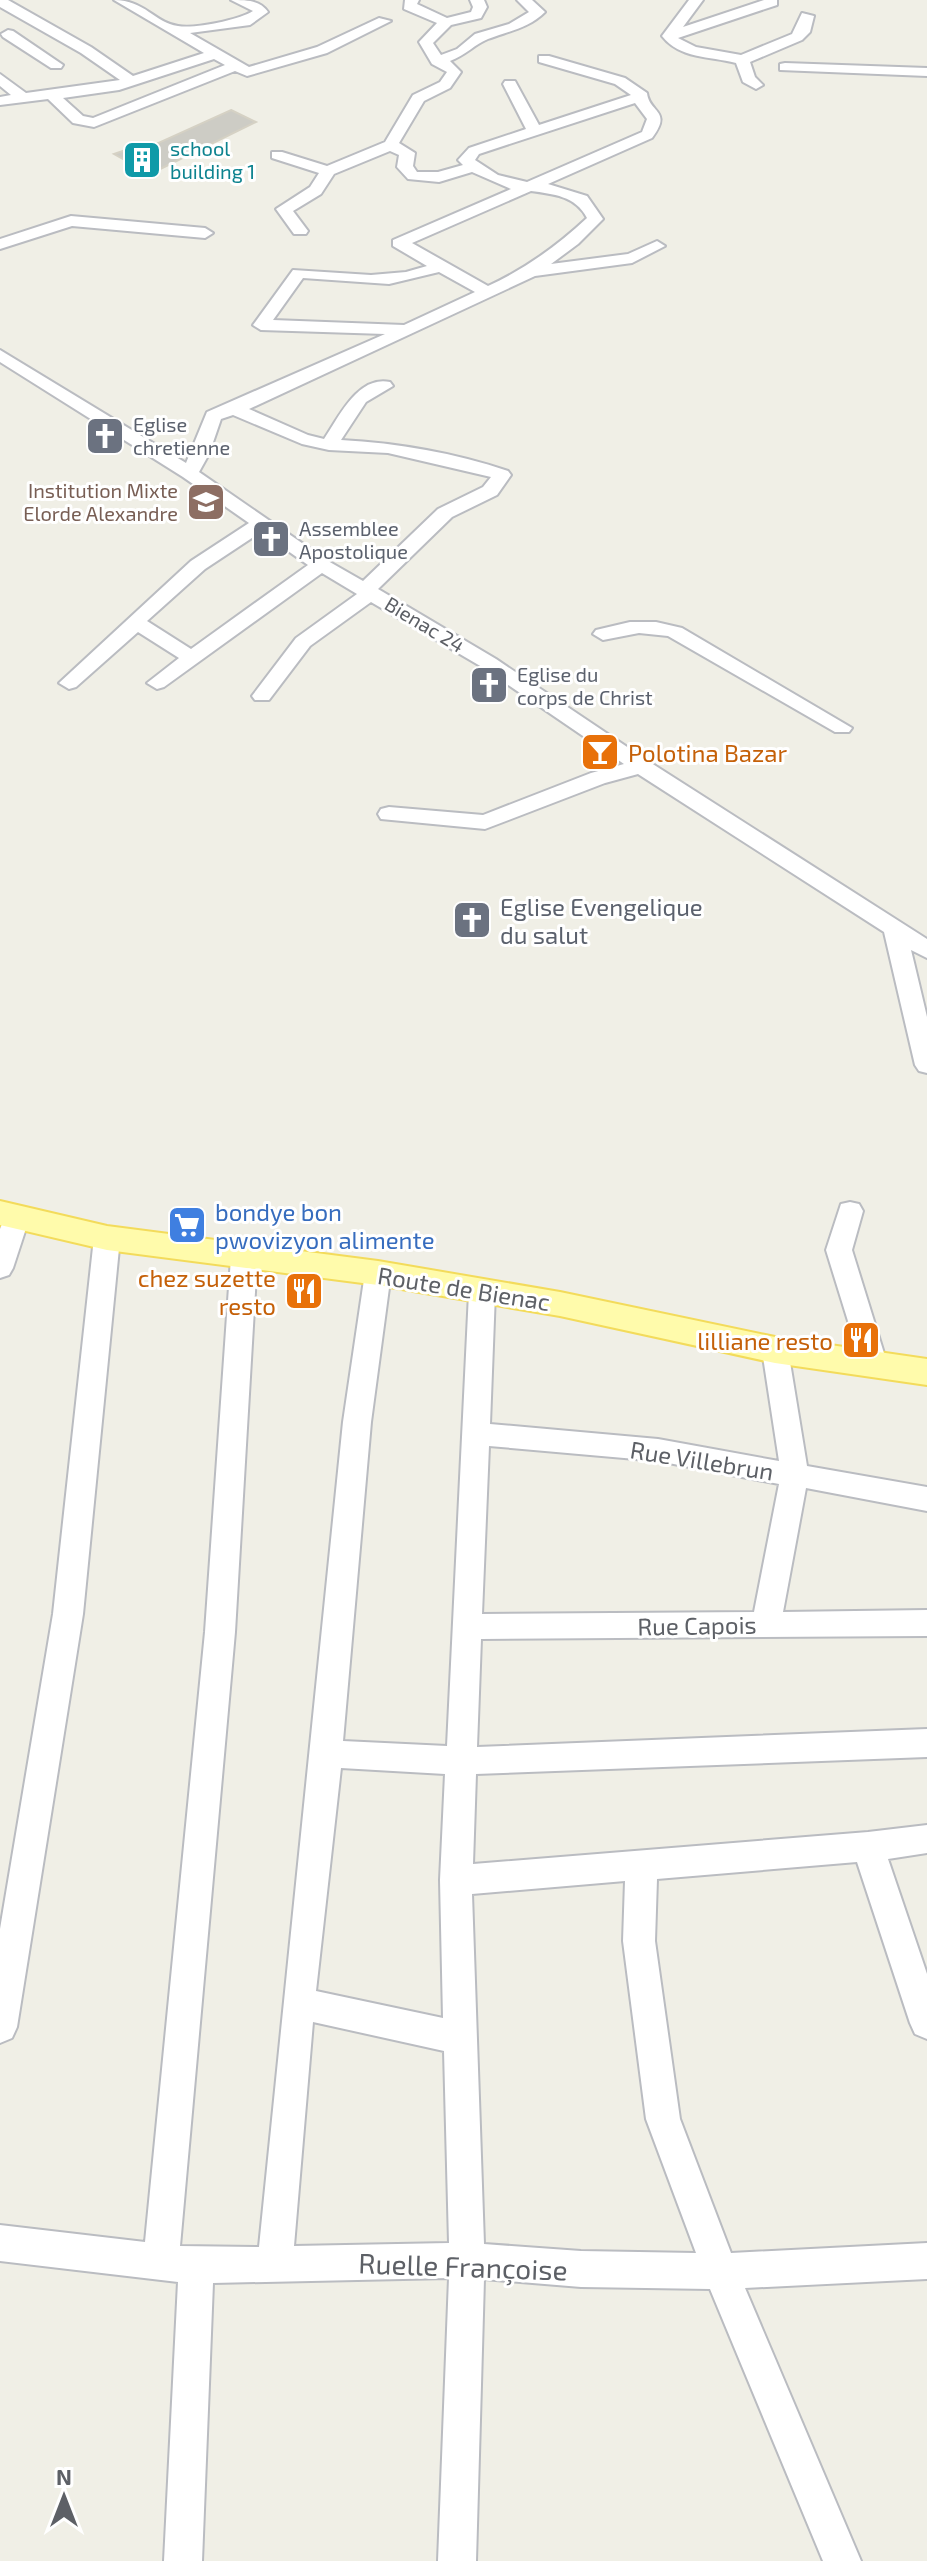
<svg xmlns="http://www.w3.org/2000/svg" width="927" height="2561" viewBox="0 0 927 2561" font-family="'Exo 2',sans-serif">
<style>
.building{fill:#cdccc5;stroke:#d5d1c4;stroke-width:2}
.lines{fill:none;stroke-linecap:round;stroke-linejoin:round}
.minor-casing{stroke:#babcc1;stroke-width:4}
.major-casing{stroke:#f3db5b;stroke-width:4}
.minor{fill:#fff;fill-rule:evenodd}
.major{fill:#fffbab;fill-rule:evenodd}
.labels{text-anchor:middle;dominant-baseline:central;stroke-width:6;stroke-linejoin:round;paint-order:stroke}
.far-culture-label{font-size:20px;fill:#0d838f;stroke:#fff;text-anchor:start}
.far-worship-label{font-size:20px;fill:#5b616d;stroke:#fff;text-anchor:start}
.far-education-label{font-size:20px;fill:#785e54;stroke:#fff;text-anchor:end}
.far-street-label{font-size:20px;fill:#5d6066;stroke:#fff}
.food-label{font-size:24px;fill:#c56008;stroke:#fff;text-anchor:end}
.worship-label{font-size:24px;fill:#5b616d;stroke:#fff;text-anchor:start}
.shop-label{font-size:24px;fill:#366cbe;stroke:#fff;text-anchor:start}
.street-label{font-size:24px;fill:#5d6066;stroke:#fff}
.near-street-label{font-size:28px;fill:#5d6066;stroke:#fff}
</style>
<rect width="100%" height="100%" fill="#f0efe6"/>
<path class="building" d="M231 110 256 122 150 174 114 154 134 147 141 151Z"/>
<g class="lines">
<g class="minor-casing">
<g id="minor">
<path d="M0 0H8L91 47 133 76 204 53 114 0C145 0 155 23 178 26 195 29 239 20 253 11L231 0C246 0 260 0 268 12L250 25 190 33 249 67 317 47 379 18 391 21 327 53 247 76 235 71 94 127 73 123 48 99 0 105V97L11 95 0 86V74L26 93 120 80 81 53 0 7ZM214 59 225 65 93 118 83 116 63 98 119 90Z"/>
<path d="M405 0H419L417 4 447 18 471 12 473 7 470 0H484L487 7 481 18 451 25 433 43 441 55 457 49 475 34 509 24 529 12 517 0H532L545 12C529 28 509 31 488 39 475 44 466 55 450 61L461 72 450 88 424 101 399 143 415 153 413 166 417 172H438L463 165 458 160 469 148 526 129 503 84 505 81H515L539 125 631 95 615 84 539 62V56H549L625 78 647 93C649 113 673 110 652 138L548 184 587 196 603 219 578 244 551 264 628 254 657 241 665 246 632 263 535 276 249 409 308 435 324 439C339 417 358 375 390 382L393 386 366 402 341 440C398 443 455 453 508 471L511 475 497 495 452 517 378 589 496 659 648 761 927 939V958L911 950 927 1017V1073L919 1071 915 1065 884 932 638 774 605 783 485 829 381 819 378 814 381 809 389 807 483 815 591 773 624 764 482 667 371 602 310 646 269 700H255L252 696 296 638 357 594 322 573 164 687 157 689 147 683 179 658 138 632 76 687 69 689 59 683 191 561 249 523 183 477 0 362V350L186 463 207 412 385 334 261 330 253 325 293 270 371 275 406 272 427 266 393 246V240L511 189 472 172 439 182 408 179 397 167 399 155 390 151 334 174 321 194 293 211 308 231 306 234H294L276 209 310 187 319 173 272 158V152H282L327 166 385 142 413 95 440 82 447 72 432 64 419 42 437 23 404 9ZM635 103 647 119 642 132 527 182 498 175 475 160 479 154ZM531 191C553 194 576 196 587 218 557 246 525 269 488 286L412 243ZM439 272 475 292 404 325 273 320 303 278 389 284ZM233 415 302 444 329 450 388 453 491 477 483 487 438 509 363 581 328 561 199 472 209 454 221 419ZM261 532 308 565 191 649 147 621 205 569Z"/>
<path d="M689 0H703L683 27 764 0H777V5L678 38 696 47 741 55 792 34 802 13 814 16 810 32 802 40 750 62 755 77 763 85 756 89 743 82 736 63C709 56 680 59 662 36Z"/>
<path d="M8 30 13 31 63 65 61 68H51L3 37 1 34Z"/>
<path d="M785 63 927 68V76L780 70V64Z"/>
<path d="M71 216 205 228 213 233 205 238 72 226 0 249V239Z"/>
<path d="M630 622H656L682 628 852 728 849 732H835L668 636 639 633 603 640 593 634 596 630Z"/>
<path d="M850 1202 859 1204 863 1211 852 1250 887 1363 883 1370 874 1374 865 1370 861 1363 826 1250 841 1204Z"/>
<path d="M17 1207 26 1209 30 1216 13 1268 9 1275 0 1278V1229L8 1209Z"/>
<path d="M107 1228 116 1231 120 1238 83 1614 17 2027 12 2038 0 2043V1929L53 1614 94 1238 98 1231Z"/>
<path d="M244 1248 253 1251 257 1258 235 1632 180 2246 259 2247 343 1422 365 1273 369 1266 378 1263 387 1266 391 1273 371 1422 343 1741 447 1746 469 1293 473 1286 482 1283 491 1286 495 1293 490 1424 658 1439 779 1461 762 1350 766 1343 775 1340 784 1343 788 1350 807 1466 927 1487V1511L806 1488 783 1612 927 1610V1636L481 1639 477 1747 927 1729V1757L476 1774 473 1864 868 1832 927 1825V1853L888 1859 927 1974V2039L915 2034 910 2023 857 1862 657 1879 655 1941 680 2119 731 2253 927 2243V2279L745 2288 861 2561H823L710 2289 581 2287 484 2279 476 2561H438L449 2278 213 2283 202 2561H164L178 2282 0 2261V2225L145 2242 205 1632 231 1258 235 1251ZM489 1446 658 1461 779 1484 754 1612 482 1614ZM341 1768 445 1774 440 1880 443 2018 316 1991ZM625 1881 623 1941 646 2119 696 2253 581 2251 484 2244 472 1894ZM313 2022 444 2051 449 2243 294 2246Z"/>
</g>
</g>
<g class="major-casing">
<path id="major" d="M0 1201 107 1226 378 1261 560 1292 775 1337 927 1359V1385L775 1363 560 1316 378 1285 107 1250 0 1225Z"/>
</g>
<use href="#minor" class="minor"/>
<use href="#major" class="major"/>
</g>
<defs>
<g id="building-square" transform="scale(2)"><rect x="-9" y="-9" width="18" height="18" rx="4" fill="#0f9aa8" stroke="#fff"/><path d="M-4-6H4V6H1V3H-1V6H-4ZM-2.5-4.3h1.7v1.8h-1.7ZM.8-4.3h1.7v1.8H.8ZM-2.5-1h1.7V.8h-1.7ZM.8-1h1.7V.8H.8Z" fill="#fff"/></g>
<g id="church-square" transform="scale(2)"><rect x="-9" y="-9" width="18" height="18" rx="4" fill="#6b7280" stroke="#fff"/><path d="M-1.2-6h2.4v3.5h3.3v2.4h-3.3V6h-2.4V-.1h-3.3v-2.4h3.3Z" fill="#fff"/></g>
<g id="school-square" transform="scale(2)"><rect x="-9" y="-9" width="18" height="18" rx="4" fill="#8d6e63" stroke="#fff"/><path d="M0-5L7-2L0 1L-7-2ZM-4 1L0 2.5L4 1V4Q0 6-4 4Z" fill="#fff"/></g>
<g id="bar-square" transform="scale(2)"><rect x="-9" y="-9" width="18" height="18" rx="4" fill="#e8710a" stroke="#fff"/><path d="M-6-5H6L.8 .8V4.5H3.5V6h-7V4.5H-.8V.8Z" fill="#fff"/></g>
<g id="supermarket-square" transform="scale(2)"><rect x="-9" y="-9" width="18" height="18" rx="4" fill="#3f7fe0" stroke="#fff"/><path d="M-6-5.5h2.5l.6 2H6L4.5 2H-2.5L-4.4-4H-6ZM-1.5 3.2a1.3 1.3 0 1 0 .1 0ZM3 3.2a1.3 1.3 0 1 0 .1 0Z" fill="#fff"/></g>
<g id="restaurant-square" transform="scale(2)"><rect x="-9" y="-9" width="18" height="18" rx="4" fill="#e8710a" stroke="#fff"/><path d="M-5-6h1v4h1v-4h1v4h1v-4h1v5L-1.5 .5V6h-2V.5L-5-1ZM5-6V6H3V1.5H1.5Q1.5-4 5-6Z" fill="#fff"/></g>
</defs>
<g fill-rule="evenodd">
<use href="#building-square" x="142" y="160"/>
<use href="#church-square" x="105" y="436"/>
<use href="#school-square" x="206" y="502"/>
<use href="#church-square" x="271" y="539"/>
<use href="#church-square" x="489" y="685"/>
<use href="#bar-square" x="600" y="752"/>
<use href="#church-square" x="472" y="920"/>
<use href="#supermarket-square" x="187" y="1225"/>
<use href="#restaurant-square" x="304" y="1291"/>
<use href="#restaurant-square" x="861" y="1340"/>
</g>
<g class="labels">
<g class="far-culture-label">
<text x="170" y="148">school<tspan x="170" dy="23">building 1</tspan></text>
</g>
<g class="far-worship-label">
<text x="133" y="424">Eglise<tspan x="133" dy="23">chretienne</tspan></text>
<text x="299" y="528">Assemblee<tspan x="299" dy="23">Apostolique</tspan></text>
<text x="517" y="674">Eglise du<tspan x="517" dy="23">corps de Christ</tspan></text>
</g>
<g class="far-education-label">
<text x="178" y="490">Institution Mixte<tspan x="178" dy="23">Elorde Alexandre</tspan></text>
</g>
<g class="far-street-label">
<text transform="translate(425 624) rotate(31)">Bienac 24</text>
</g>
<g class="food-label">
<text x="628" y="752" text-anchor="start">Polotina Bazar</text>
<text x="276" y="1277">chez suzette<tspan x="276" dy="28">resto</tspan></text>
<text x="833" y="1340">lilliane resto</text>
</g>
<g class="worship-label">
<text x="500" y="906">Eglise Evengelique<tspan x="500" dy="28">du salut</tspan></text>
</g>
<g class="shop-label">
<text x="215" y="1211">bondye bon<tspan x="215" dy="28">pwovizyon alimente</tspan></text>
</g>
<g class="street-label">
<text transform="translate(464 1288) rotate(9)">Route de Bienac</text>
<text transform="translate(702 1460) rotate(9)">Rue Villebrun</text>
<text transform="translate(697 1625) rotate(-1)">Rue Capois</text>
</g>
<g class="near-street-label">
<text transform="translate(463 2266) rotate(2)">Ruelle Françoise</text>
</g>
</g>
<g transform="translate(64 2497)" stroke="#ffffff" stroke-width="6" paint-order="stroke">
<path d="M0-6L14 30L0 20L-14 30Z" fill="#5d6066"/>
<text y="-12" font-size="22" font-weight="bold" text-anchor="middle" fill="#5d6066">N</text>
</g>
</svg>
